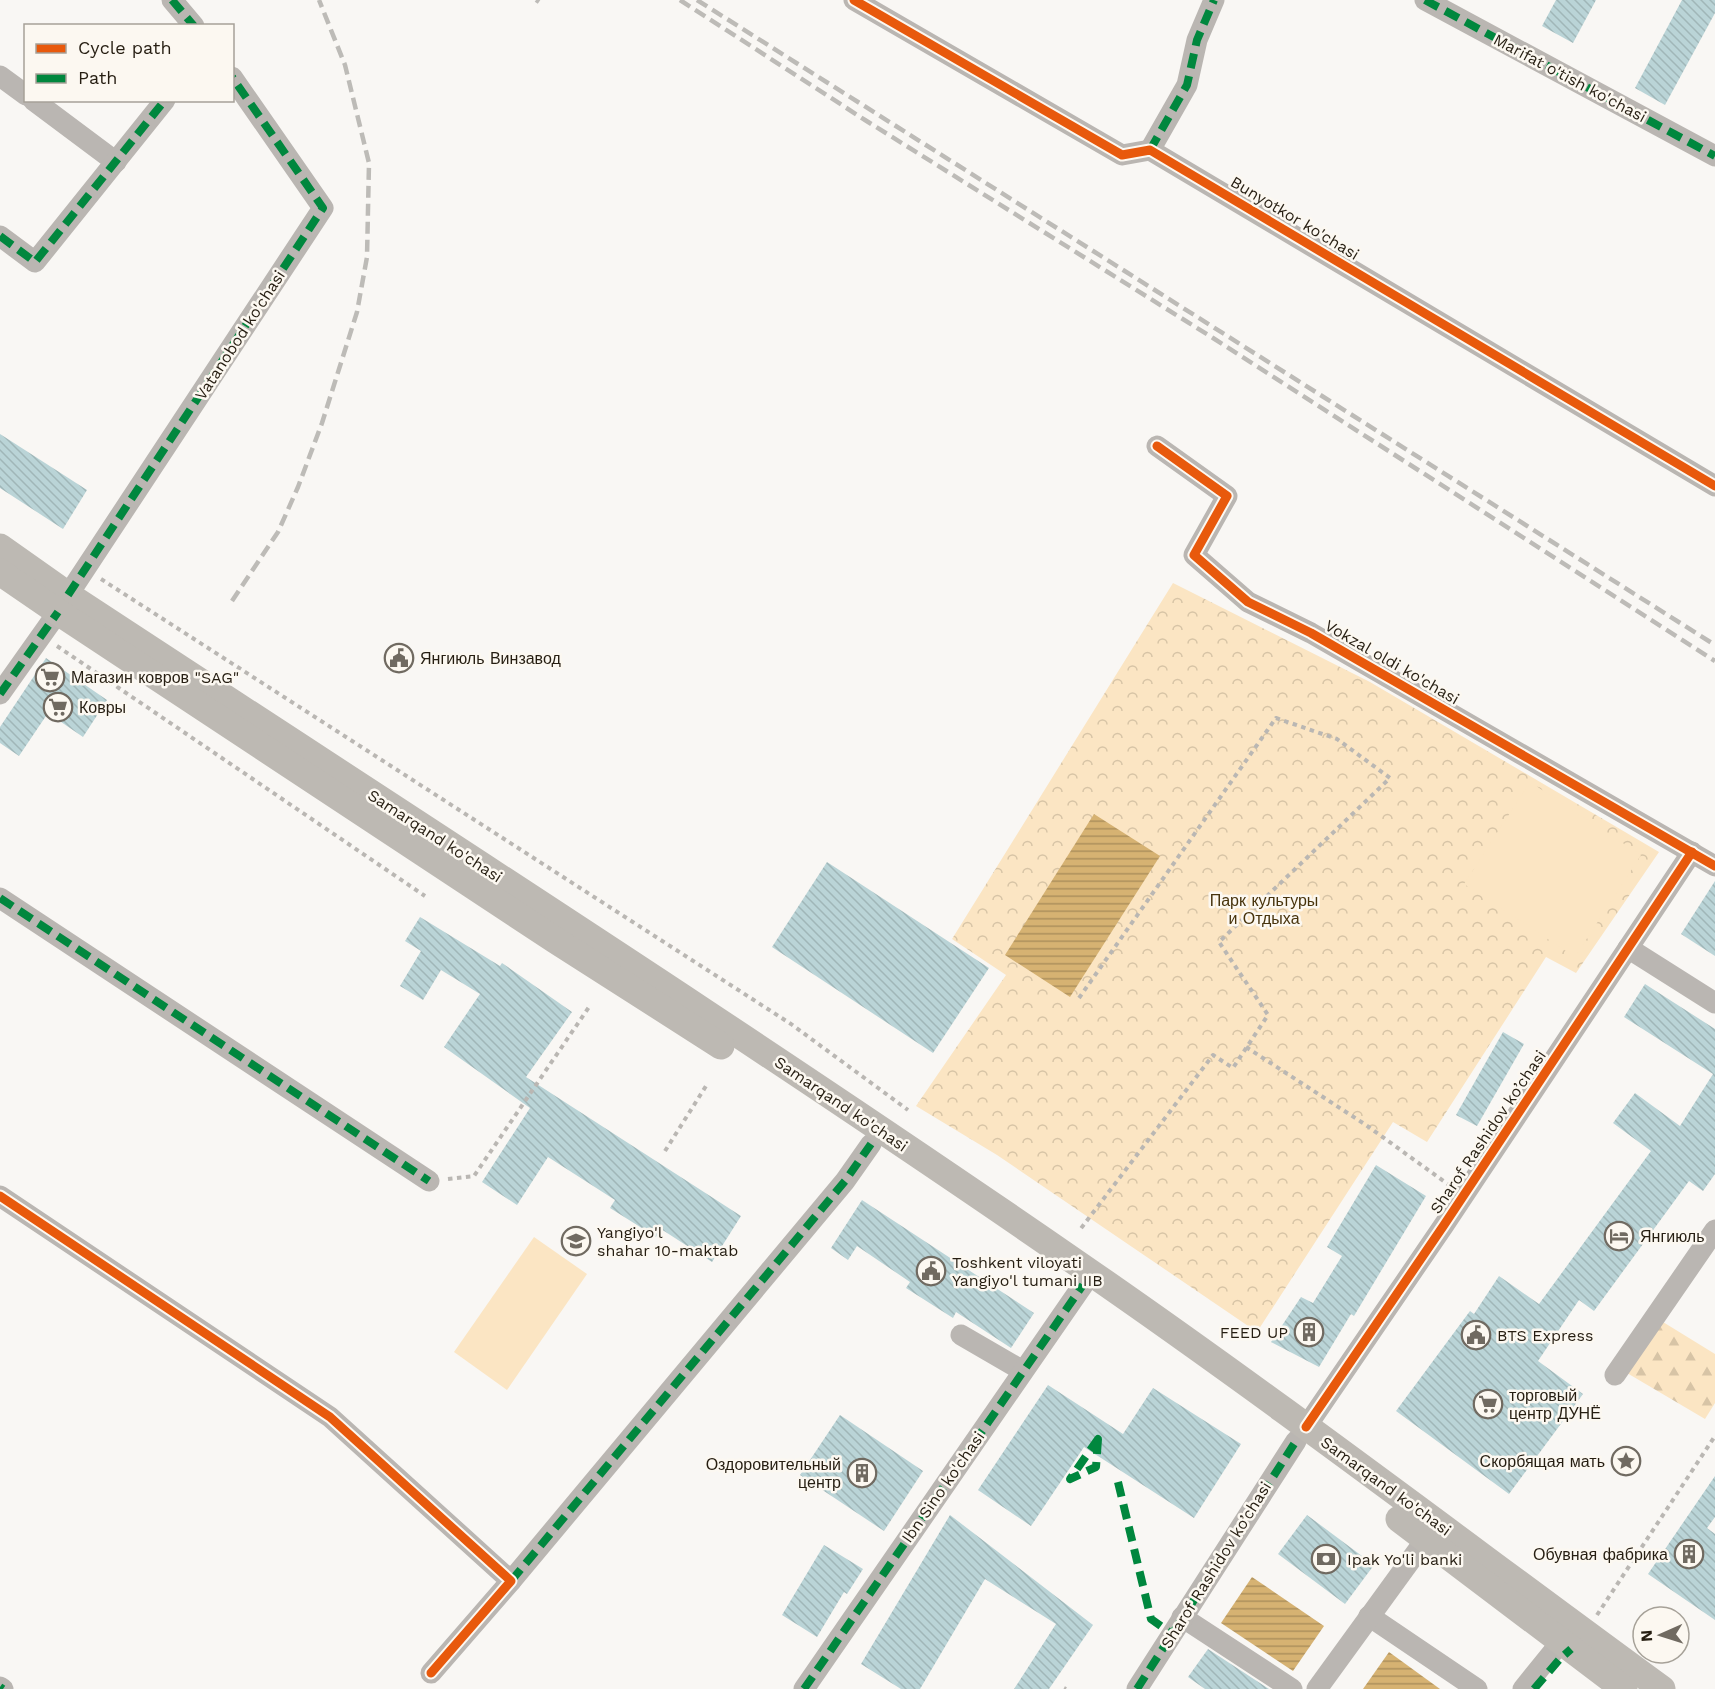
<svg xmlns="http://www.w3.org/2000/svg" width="1715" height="1689" viewBox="0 0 1715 1689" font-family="'Work Sans',sans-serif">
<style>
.forest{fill:url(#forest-firs)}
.park{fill:url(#park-crowns)}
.garden{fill:#fbe5c3}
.water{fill:url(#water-rules)}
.building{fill:url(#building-back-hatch)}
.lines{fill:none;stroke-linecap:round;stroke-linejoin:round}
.path{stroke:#bab7b3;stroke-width:4;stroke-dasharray:4.5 4.5;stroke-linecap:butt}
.minor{stroke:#bab6b2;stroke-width:21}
.major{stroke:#bdb9b3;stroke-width:27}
.rail{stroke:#bdbbb7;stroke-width:4.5;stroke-dasharray:12 6;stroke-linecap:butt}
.quiet{stroke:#00873e;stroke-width:8;stroke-dasharray:15 8;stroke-linecap:butt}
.cycleway-casing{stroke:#fcf8f1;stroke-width:13}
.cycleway{stroke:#e8590c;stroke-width:9}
.labels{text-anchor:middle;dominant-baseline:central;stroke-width:5;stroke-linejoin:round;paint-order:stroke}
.street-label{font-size:16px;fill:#261e12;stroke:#fcf8f1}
.poi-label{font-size:16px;fill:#261e12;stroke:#fcf8f1;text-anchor:start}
.park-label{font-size:16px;fill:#48340d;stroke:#fcf8f1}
</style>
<defs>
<pattern id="forest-firs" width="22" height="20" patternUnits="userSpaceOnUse" patternTransform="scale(1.5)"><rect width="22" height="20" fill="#fbe5c3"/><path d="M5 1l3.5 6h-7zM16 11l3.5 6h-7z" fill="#d7c4a6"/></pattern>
<pattern id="park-crowns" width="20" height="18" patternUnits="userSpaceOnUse" patternTransform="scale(1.5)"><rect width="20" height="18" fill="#fbe5c3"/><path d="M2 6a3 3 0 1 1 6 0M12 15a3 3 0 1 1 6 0" fill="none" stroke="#d7c4a6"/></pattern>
<pattern id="water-rules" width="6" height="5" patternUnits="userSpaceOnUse" patternTransform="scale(1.5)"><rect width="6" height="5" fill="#d6b272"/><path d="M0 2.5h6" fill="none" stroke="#ad905c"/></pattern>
<pattern id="building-back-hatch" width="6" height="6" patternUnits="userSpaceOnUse" patternTransform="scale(1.5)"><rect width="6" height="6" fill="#bad4d7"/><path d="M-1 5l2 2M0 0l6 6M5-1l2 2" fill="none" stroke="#a0b6b8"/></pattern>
</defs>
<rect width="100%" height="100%" fill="#f9f7f4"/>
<path class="forest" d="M1663 1322 1715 1354V1403L1705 1419 1627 1373Z"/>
<path class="park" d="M1173 583 1370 682 1659 852 1576 973 1546 957 1427 1142 1393 1122 1257 1332 997 1155 916 1106 1006 975 952 939Z"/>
<g class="garden">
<path d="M1530 782 1641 855 1575 957 1464 884Z"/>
<path d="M534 1237 587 1274 507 1390 454 1352Z"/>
</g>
<g class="water">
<path d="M1094 814 1160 856 1070 997 1005 955Z"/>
<path d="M1252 1577 1324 1626 1293 1671 1221 1623Z"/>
<path d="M1389 1652 1440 1689H1363Z"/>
</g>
<g class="building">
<path d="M1556 0H1596L1573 43 1542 26Z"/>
<path d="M1682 0H1715V13L1665 105 1635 88Z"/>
<path d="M0 434 87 490 63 529 0 488Z"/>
<path d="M46 658 107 700 83 737 48 713 19 756 0 743V727Z"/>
<path d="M827 862 989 968 933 1053 772 947Z"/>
<path d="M1715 881V956L1681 934Z"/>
<path d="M420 917 500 966 502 963 572 1012 526 1077 741 1216 712 1262 661 1229 656 1237 610 1208 615 1200 548 1157 517 1205 482 1182 530 1108 444 1047 480 994 441 970 423 1000 400 986 421 951 405 941Z"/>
<path d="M1645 984 1715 1029V1174L1703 1191 1689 1181 1594 1311 1579 1300 1538 1361 1583 1394 1509 1494 1396 1411 1470 1311 1474 1314 1499 1276 1539 1304 1651 1151 1613 1123 1635 1093 1680 1126 1713 1074 1624 1017Z"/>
<path d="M1503 1032 1524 1044 1477 1126 1456 1115Z"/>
<path d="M1376 1165 1426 1196 1354 1316 1351 1314 1319 1367 1271 1342 1301 1297 1313 1303 1342 1256 1327 1247Z"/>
<path d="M862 1200 1034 1313 1011 1348 956 1312 953 1318 906 1288 910 1282 857 1246 848 1260 831 1248Z"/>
<path d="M1048 1385 1123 1434 1153 1388 1241 1444 1194 1518 1084 1447 1031 1526 978 1490Z"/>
<path d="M840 1415 923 1471 884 1531 800 1475Z"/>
<path d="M1715 1476V1517L1707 1528 1715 1534V1620L1648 1574Z"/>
<path d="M950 1515 1093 1625 1049 1689H1014L1056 1624 985 1579 920 1689H901L861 1664Z"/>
<path d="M1307 1515 1374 1565 1345 1604 1278 1554Z"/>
<path d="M824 1545 863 1569 847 1594 844 1592 817 1637 782 1615Z"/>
<path d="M1208 1649 1269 1689H1205L1188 1677Z"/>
</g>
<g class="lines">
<g class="path">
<path d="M101 579 791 1024 908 1110"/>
<path d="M57 646 425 896"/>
<path d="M1079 998 1276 718 1337 739 1390 778 1219 942 1268 1015 1233 1068 1213 1055 1079 1231"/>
<path d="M1246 1047 1366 1125 1449 1185"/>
<path d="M665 1151 706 1086"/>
<path d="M448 1179 474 1176 589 1007"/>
<path d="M1597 1615 1715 1436"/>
<path d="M1064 1688 1066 1689"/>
</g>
<g class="minor">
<path d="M172 0 194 26"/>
<path d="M854 0 1122 155 1150 150 1715 486"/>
<path d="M1425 0 1715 156"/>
<path d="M0 76 26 95"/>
<path d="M33 100 116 162"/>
<path d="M1150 150 1187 85 1197 40 1214 0"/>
<path d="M0 236 35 262 165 100"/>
<path d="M1157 446 1227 496 1194 555 1248 602 1311 633 1715 866"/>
<path d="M68 595 323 208 232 77"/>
<path d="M0 694 58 612"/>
<path d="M0 898 429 1181"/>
<path d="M1628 948 1715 1003"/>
<path d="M0 1196 330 1417 511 1581 431 1673"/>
<path d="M961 1335 1023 1371"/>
<path d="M1615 1375 1715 1230"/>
<path d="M1306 1427 1444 1225 1692 852"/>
<path d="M511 1581 845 1181 871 1144"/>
<path d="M1369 1616 1477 1689"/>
<path d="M1182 1617 1292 1689"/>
<path d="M0 1687 3 1689"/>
<path d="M804 1689 1083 1285"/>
<path d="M1137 1689 1296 1441"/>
<path d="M1317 1689 1426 1539"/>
<path d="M1523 1689 1561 1642"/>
</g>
<g class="major">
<path d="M0 547 68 595C406 817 748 1036 1081 1266 1278 1402 1469 1548 1662 1689"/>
<path d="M0 572 58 612 555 940 721 1046"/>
<path d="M1399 1519 1624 1689"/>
</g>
<g class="rail">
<path d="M536 0 539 2"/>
<path d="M680 0 865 120 1213 338 1715 661"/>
<path d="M697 0 1715 645"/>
<path d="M232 601 278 532 298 487 322 423 357 312 367 257 369 163 345 65 319 0"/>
</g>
<g class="quiet">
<path d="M172 0 194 26"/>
<path d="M1425 0 1715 156"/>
<path d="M1150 150 1187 85 1197 40 1214 0"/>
<path d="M0 236 35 262 165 100"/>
<path d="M68 595 323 208 232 77"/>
<path d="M0 694 58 612"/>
<path d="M0 898 429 1181"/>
<path d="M1098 1439 1096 1467 1070 1479Z"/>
<path d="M1118 1482 1151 1619 1172 1634"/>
<path d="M511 1581 845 1181 871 1144"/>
<path d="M0 1687 3 1689"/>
<path d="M804 1689 1083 1285"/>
<path d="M1137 1689 1296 1441"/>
<path d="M1534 1689 1559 1660 1571 1649"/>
</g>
<g class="cycleway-casing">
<g id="cycleway">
<path d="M854 0 1122 155 1150 150 1715 486"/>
<path d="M1157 446 1227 496 1194 555 1248 602 1311 633 1715 866"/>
<path d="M0 1196 330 1417 511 1581 431 1673"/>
<path d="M1306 1427 1444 1225 1692 852"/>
</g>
</g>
<use href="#cycleway" class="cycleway"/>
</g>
<defs>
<g id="civic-ring" transform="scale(1.5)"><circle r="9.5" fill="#fcf8f1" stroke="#706a61" stroke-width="1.5"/><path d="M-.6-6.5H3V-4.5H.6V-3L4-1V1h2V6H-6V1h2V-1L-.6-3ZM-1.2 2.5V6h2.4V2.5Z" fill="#706a61"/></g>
<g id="supermarket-ring" transform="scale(1.5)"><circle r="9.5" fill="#fcf8f1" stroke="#706a61" stroke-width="1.5"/><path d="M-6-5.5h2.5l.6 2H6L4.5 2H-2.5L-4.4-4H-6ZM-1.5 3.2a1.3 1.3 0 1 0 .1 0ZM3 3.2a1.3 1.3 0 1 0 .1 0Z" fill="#706a61"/></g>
<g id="hotel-ring" transform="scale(1.5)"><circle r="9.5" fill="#fcf8f1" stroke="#706a61" stroke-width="1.5"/><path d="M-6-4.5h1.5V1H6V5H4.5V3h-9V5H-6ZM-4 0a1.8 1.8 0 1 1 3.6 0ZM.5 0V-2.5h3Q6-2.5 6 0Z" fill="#706a61"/></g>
<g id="school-ring" transform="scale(1.5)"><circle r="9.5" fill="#fcf8f1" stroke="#706a61" stroke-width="1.5"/><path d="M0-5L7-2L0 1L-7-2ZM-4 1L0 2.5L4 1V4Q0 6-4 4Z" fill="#706a61"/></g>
<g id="building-ring" transform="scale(1.5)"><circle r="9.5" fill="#fcf8f1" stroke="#706a61" stroke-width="1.5"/><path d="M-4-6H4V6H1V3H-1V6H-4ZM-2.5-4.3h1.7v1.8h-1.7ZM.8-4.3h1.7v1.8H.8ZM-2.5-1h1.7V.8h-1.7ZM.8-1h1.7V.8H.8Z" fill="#706a61"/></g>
<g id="sight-ring" transform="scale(1.5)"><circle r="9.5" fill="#fcf8f1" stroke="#706a61" stroke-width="1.5"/><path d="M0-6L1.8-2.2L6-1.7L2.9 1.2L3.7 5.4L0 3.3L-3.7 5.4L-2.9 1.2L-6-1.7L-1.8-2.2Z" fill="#706a61"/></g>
<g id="bank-ring" transform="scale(1.5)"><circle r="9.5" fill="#fcf8f1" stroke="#706a61" stroke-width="1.5"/><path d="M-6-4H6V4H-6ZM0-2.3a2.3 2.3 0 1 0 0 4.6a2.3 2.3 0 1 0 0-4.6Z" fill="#706a61"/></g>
</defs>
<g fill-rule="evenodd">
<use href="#civic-ring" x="399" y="658"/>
<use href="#supermarket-ring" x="50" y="677"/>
<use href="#supermarket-ring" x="58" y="707"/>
<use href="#hotel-ring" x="1619" y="1236"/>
<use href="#school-ring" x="576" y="1241"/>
<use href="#civic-ring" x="931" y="1271"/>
<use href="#building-ring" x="1309" y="1332"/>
<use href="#civic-ring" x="1476" y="1335"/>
<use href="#supermarket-ring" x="1488" y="1404"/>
<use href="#sight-ring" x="1626" y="1461"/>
<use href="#building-ring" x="862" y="1473"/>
<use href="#building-ring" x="1689" y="1554"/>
<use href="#bank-ring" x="1326" y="1559"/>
</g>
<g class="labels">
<g class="street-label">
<text transform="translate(1570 78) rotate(28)">Marifat o'tish ko'chasi</text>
<text transform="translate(1295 218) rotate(31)">Bunyotkor ko'chasi</text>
<text transform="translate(240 335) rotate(-57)">Vatanobod ko'chasi</text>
<text transform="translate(1392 662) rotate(30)">Vokzal oldi ko'chasi</text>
<text transform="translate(435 836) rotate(33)">Samarqand ko'chasi</text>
<text transform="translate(841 1104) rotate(34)">Samarqand ko'chasi</text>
<text transform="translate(1488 1132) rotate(-56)">Sharof Rashidov ko’chasi</text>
<text transform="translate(1386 1486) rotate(36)">Samarqand ko'chasi</text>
<text transform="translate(943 1487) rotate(-55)">Ibn Sino ko'chasi</text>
<text transform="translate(1216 1565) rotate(-58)">Sharof Rashidov ko’chasi</text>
</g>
<g class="poi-label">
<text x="420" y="658">Янгиюль Винзавод</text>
<text x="71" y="677">Магазин ковров "SAG"</text>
<text x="79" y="707">Ковры</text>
<text x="597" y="1232">Yangiyo'l<tspan x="597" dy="18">shahar 10-maktab</tspan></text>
<text x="1640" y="1236">Янгиюль</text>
<text x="952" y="1262">Toshkent viloyati<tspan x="952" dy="18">Yangiyo'l tumani IIB</tspan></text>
<text x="1288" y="1332" text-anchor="end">FEED UP</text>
<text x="1497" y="1335">BTS Express</text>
<text x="1509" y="1395">торговый<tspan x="1509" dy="18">центр ДУНЁ</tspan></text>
<text x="1605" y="1461" text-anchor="end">Скорбящая мать</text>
<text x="841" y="1464" text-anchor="end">Оздоровительный<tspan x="841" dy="18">центр</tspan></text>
<text x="1668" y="1554" text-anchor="end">Обувная фабрика</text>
<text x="1347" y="1559">Ipak Yo'li banki</text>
</g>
<g class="park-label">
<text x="1264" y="900">Парк культуры<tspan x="1264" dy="18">и Отдыха</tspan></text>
</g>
</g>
<rect x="24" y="24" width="210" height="78" fill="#fcf8f1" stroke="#a6a198" stroke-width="1.5"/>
<rect x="36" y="44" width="30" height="9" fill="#e8590c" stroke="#a6a198" stroke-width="1.5"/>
<text x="78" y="54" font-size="18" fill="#261e12">Cycle path</text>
<rect x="36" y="74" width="30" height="9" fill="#00873e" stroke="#a6a198" stroke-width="1.5"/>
<text x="78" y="84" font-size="18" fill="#261e12">Path</text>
<g transform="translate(1661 1635) rotate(267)"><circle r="28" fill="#fcf8f1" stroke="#a6a198" stroke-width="1.5"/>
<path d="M0-4.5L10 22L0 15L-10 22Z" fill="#706a61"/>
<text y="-9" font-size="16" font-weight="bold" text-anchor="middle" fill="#261e12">N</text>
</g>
</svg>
